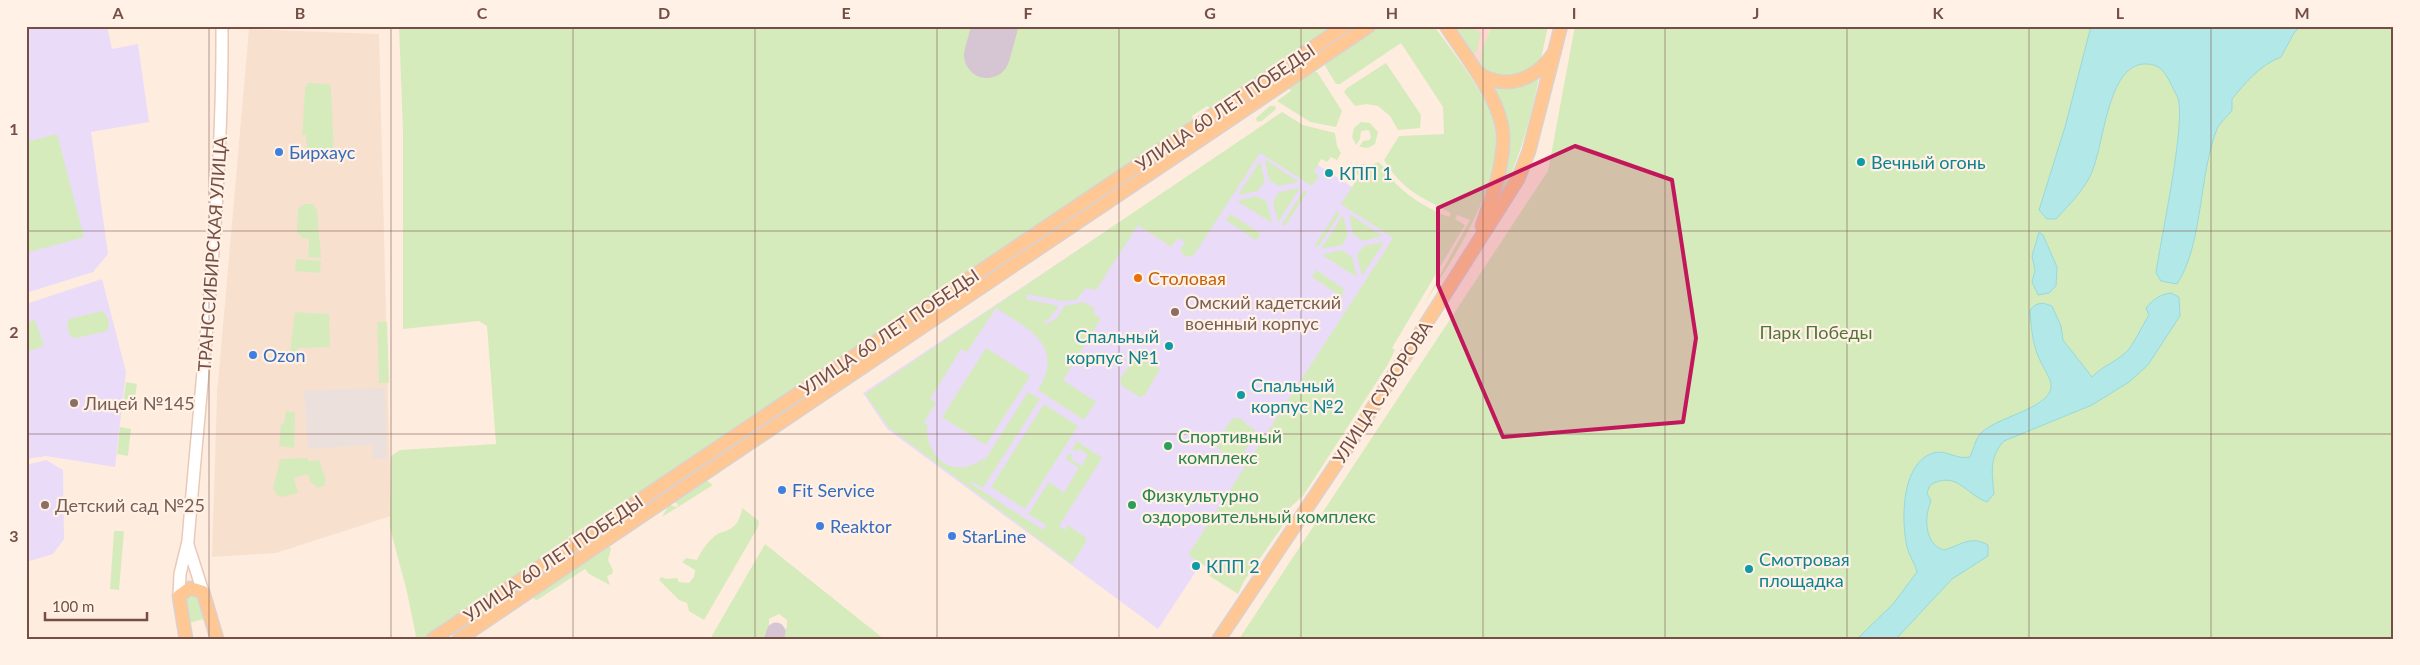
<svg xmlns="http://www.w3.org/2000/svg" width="2420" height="665" viewBox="0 0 2420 665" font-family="Lato,sans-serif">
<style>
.residential{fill:#f8e0cf}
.commercial{fill:#ffd8d1}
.industrial{fill:#ebe0db}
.education{fill:#eadbf9}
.green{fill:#d6ebbc}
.water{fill:#b2e8e8;stroke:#98d9da}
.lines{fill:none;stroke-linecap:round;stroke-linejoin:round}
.taxiway{stroke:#d6c5d2;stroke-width:19}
.runway{stroke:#d6c5d2;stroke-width:46}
.secondary-casing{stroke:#e9c9b9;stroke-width:14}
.primary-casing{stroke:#dbd1cf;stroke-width:15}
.secondary{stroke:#fff;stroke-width:11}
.primary{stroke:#ffc794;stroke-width:12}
.marked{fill:#c2185b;fill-opacity:0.2;stroke:#c2185b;stroke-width:4;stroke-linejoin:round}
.grid{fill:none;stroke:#754f45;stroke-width:1;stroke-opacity:0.55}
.shop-dot{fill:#3f7fe0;stroke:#fff1e6;stroke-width:2}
.culture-dot{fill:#0f9aa8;stroke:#fff1e6;stroke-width:2}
.food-dot{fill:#e8710a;stroke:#fff1e6;stroke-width:2}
.education-dot{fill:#8d6e63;stroke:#fff1e6;stroke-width:2}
.leisure-dot{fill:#2e9e5b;stroke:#fff1e6;stroke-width:2}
.labels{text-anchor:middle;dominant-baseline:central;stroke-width:4.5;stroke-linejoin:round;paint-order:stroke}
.street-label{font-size:18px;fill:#754f45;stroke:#fff1e6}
.shop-label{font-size:18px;fill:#366cbe;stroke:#fff1e6;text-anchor:start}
.culture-label{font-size:18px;fill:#0d838f;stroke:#fff1e6;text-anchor:start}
.food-label{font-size:18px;fill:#c56008;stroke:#fff1e6;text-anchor:start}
.education-label{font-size:18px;fill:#785e54;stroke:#fff1e6;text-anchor:start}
.park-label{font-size:18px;fill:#54753a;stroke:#fff1e6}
.leisure-label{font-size:18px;fill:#27864d;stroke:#fff1e6;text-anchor:start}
.neatline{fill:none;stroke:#754f45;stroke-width:2}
.grid-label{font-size:16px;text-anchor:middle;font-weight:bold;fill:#754f45}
</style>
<rect width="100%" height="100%" fill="#feedde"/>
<path class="residential" d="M249 29 379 34 391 516 276 553 212 557 217 394Z"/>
<path class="commercial" d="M1464 26H1491L1481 58V64L1469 50Z"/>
<path class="industrial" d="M385 388 387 459H373L372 445 308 449 304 390Z"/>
<g class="education">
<path d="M26 26H107L112 49 138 44 149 122 91 132 108 254 93 272 26 293Z"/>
<path d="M1261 128 1420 231 1158 629 887 429 863 393Z"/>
<path d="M102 279 126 372 115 467 46 456 26 459V304Z"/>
<path d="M46 460 63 470 64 539 53 554 26 562V465Z"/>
</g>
<g class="green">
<path d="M399 26H1335L1226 101 1210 108 1207 106 1192 116 1193 119 1179 132 601 521 599 518 568 537 569 539 561 548 426 639H412L416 636 407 592 390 528 391 456 400 450 496 444 487 326 479 321 403 329V131Z"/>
<path d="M1377 26H1434C1451 49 1478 84 1489 109 1516 170 1454 256 1423 306L1470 220 1457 215 1455 219 1465 225 1392 348 1395 350 1387 366 1303 496C1288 509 1288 508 1282 527L1244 581 1238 594 1205 573 1208 568 1188 555 1393 238 1341 204 1359 176 1355 173 1361 164 1372 165 1378 162C1385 166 1387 174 1393 180 1403 194 1432 211 1449 217L1451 213C1422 198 1402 190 1384 160L1399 136 1444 134 1443 107 1401 43 1340 84H1336L1325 66 1327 59Z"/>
<path d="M1454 26H1464L1481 32 1477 51 1475 53 1469 50Z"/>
<path d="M1492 26H1548L1541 59C1532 74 1489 88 1481 64 1478 54 1488 36 1492 26Z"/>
<path d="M1575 26H2394V639H1239L1548 171Z"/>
<path d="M1386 63 1421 115 1420 128 1398 130 1390 116 1378 106 1366 104 1355 106 1344 92 1347 88Z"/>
<path d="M1311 71 1317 72 1342 111 1336 127 1310 122 1277 101 1291 91 1289 88Z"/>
<path d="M1539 78C1529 124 1518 167 1494 208L1503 110 1494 87 1510 86Z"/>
<path d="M308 83 329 84 331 87 334 154 307 155 306 135H302L305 88Z"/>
<path d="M1270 106H1275L1276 109 1262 121 1257 122 1256 118Z"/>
<path d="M1224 112 1228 116 1145 172 1142 167Z"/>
<path d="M1282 112 1303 125 1335 133 1337 146 1341 153 1337 160 1331 157 1327 162 1321 159 1314 172 1319 176 1312 186 1260 153 1194 255 1185 257 1180 250 1185 242 1178 238 1171 247 1138 225 1096 290 1086 288 1076 300 1062 301 1027 294 1026 299 1059 306 1048 320 1043 321 1047 324 1058 317 1064 306 1084 302 1095 309 1093 313 1101 319 1063 380 1096 402 1084 420 1038 390C1065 346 1029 329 996 308L967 352 961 349 930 399 936 403 924 422 927 424C925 461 957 482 986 456L978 471 1028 392 1040 399 983 488 971 481 970 483 1043 530 1046 525 1028 514 1049 482 1066 494 1065 491 1079 468 1066 459 1069 453 1072 455 1071 459 1081 466 1088 455 1079 449 1076 451 1072 450 1077 441 1102 458 1059 526 1065 530 1068 525 1086 538V542L1072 564 889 428 865 394Z"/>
<path d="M1361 122 1370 123 1378 132 1375 144 1368 148 1359 147 1363 141 1369 140 1371 137 1369 130 1361 131 1360 139 1356 145 1352 137 1354 128Z"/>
<path d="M57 134 84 237 26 253V142Z"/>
<path d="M1265 159 1299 182 1279 186 1269 180Z"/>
<path d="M1260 161 1265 181 1258 191 1238 195Z"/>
<path d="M1127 178 1130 182 1047 238 1044 233Z"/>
<path d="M1300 188 1278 222 1273 202 1279 192Z"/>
<path d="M1304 190 1307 192 1285 226 1282 224Z"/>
<path d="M1257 196 1267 202 1272 223 1237 201Z"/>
<path d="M305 204H313L317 210 321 258 308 257 309 239 302 238 297 232 298 208Z"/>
<path d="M1337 211 1340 213 1318 247 1315 245Z"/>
<path d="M1231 214 1261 234 1256 240 1226 220Z"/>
<path d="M1349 214 1383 236 1363 241 1353 234Z"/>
<path d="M1343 215 1348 235 1342 245 1321 249Z"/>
<path d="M1030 242 1034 247 947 305 944 300Z"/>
<path d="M1384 242 1362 276 1357 255 1364 246Z"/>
<path d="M1342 250 1352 257 1357 277 1322 255Z"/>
<path d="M296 259 321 261 320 273 295 271Z"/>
<path d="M1316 270 1344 289 1342 297 1312 277Z"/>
<path d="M931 309 934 314 870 357 867 352Z"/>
<path d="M102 311C108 315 111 325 107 331L76 338 70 336 67 324 69 319Z"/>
<path d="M295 312 329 314 330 347 298 348 296 353 290 352Z"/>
<path d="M35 320 44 346 26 352V323Z"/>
<path d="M377 322H387L389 383H379Z"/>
<path d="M986 348 1030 376 986 445 942 417Z"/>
<path d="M1136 356H1142L1160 369 1145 395 1140 397 1122 386 1120 379Z"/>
<path d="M853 361 856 366 763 428 760 424Z"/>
<path d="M126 382 137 384 133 412 122 411Z"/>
<path d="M1044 404 1078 426 1025 509 991 487Z"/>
<path d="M286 411 295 412 294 448 279 446 281 424H284Z"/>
<path d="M1233 418H1239L1256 431 1241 458 1237 460 1218 449 1216 442Z"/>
<path d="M120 427 131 429 128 456 117 454Z"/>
<path d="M747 433 750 438 661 497 658 493Z"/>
<path d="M308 458V461L319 460 326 480 324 486 318 488 310 482 308 474 294 478 298 493 282 497 277 495 273 488 280 459Z"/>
<path d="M706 480 713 485 662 517 669 505 677 507 678 504 674 502Z"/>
<path d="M644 502 647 507 559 566 556 561Z"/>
<path d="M742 508 759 521 758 527 704 620 689 611 687 603 679 600 659 580 661 577 666 579 677 578 679 582 689 583 694 577 695 570 682 562 686 558 697 560C701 551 708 541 716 535 720 532 724 532 728 530 737 526 741 517 742 508Z"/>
<path d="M114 531H124L119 590 110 589Z"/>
<path d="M765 544 884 639H778L787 627V620L779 614 769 619V639H710Z"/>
<path d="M609 545 611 549 608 560 613 570 612 574 607 576 610 585 589 574 585 569 537 600 534 599 533 596Z"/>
<path d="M543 570 546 575 458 634 455 629Z"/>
<path d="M189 594 197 595 204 619 189 623 184 601Z"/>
</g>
<g class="water">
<path d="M2091 26H2301L2294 33 2281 57C2260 65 2246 82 2232 99V111C2227 116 2220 123 2217 129 2199 173 2203 245 2177 284L2161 281 2156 273C2160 242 2188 115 2177 96 2173 89 2168 76 2162 70 2157 65 2151 64 2145 64 2107 64 2104 147 2091 174 2084 190 2068 206 2056 219H2047L2039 210 2065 127Z"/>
<path d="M2039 232 2043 235 2057 267 2056 286 2049 293 2038 295 2032 282 2035 270 2032 256Z"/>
<path d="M2171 293 2179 297 2180 316 2174 325 2148 365 2129 382 2092 405 2004 441C1989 457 1992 473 1994 494L1987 502C1965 494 1957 470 1930 485L1927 493 1931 501C1924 517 1924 544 1944 550 1961 545 1971 535 1988 545V556L1952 579 1896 639H1857L1893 604 1917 572C1915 563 1909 556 1907 547 1901 521 1901 463 1933 453 1946 449 1956 460 1970 457 1973 450 1976 438 1981 433 1997 417 2047 409 2051 388 2052 380 2046 373 2043 366 2033 350 2031 329 2030 310 2037 302 2042 302 2052 306L2061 326 2063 340 2092 377C2103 365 2119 361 2129 349 2137 338 2142 326 2149 315L2146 308C2153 299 2161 294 2171 293Z"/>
</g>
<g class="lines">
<path class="taxiway" d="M774 639 776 632"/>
<path class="runway" d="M987 55 995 26"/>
<g class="secondary-casing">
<g id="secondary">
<path d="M188 545 203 592"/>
<path d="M179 596 180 574 188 541C202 369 223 199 222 26"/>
</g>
</g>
<g class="primary-casing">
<g id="primary">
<path d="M1446 26C1464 54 1493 90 1501 122 1509 153 1492 197 1482 226"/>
<path d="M1477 72C1505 92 1535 80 1554 53"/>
<path d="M186 639 179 596 190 588 203 592 217 639"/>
<path d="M433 639 1345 26"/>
<path d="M459 639 1369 26"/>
<path d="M1219 639 1349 445 1518 179 1529 151 1561 26"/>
</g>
</g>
<use href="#secondary" class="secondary"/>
<use href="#primary" class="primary"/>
</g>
<path class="marked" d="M1575 146 1672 180 1696 338 1683 422 1503 437 1438 285V208Z"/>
<path class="grid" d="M209 26V639M391 26V639M573 26V639M755 26V639M937 26V639M1119 26V639M1301 26V639M1483 26V639M1665 26V639M1847 26V639M2029 26V639M2211 26V639M26 231H2394M26 434H2394"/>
<g class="shop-dot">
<circle cx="279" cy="152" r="5"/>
<circle cx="253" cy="355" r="5"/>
<circle cx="782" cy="490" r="5"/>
<circle cx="820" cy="526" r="5"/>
<circle cx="952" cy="536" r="5"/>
</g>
<g class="culture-dot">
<circle cx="1861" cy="162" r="5"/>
<circle cx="1329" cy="173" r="5"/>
<circle cx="1169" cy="346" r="5"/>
<circle cx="1241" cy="395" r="5"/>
<circle cx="1196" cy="566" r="5"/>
<circle cx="1749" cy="569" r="5"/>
</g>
<circle class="food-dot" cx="1138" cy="278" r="5"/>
<g class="education-dot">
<circle cx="1175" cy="312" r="5"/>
<circle cx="74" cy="403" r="5"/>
<circle cx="45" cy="505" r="5"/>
</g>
<g class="leisure-dot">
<circle cx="1168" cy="446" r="5"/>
<circle cx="1132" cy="505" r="5"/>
</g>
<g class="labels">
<g class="street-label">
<text transform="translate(1225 107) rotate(-34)">УЛИЦА 60 ЛЕТ ПОБЕДЫ</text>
<text transform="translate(212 254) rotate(-86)">ТРАНССИБИРСКАЯ УЛИЦА</text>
<text transform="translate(889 332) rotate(-34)">УЛИЦА 60 ЛЕТ ПОБЕДЫ</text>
<text transform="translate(1382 392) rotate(-57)">УЛИЦА СУВОРОВА</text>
<text transform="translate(553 558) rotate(-34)">УЛИЦА 60 ЛЕТ ПОБЕДЫ</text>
</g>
<g class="shop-label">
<text x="289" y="152">Бирхаус</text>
<text x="263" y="355">Ozon</text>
<text x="792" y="490">Fit Service</text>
<text x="830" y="526">Reaktor</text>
<text x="962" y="536">StarLine</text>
</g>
<g class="culture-label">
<text x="1871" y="162">Вечный огонь</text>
<text x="1339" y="173">КПП 1</text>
<text x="1159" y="336" text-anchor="end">Спальный<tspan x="1159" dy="21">корпус №1</tspan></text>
<text x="1251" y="385">Спальный<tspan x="1251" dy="21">корпус №2</tspan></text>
<text x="1759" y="559">Смотровая<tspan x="1759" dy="21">площадка</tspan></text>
<text x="1206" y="566">КПП 2</text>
</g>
<g class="food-label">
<text x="1148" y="278">Столовая</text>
</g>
<g class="education-label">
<text x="1185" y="302">Омский кадетский<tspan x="1185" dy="21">военный корпус</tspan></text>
<text x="84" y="403">Лицей №145</text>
<text x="55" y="505">Детский сад №25</text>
</g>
<g class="park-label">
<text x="1816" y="332">Парк Победы</text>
</g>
<g class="leisure-label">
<text x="1178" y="436">Спортивный<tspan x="1178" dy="21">комплекс</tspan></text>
<text x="1142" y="495">Физкультурно<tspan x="1142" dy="21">оздоровительный комплекс</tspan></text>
</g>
</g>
<rect width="2420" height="665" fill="none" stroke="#fff1e6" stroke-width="55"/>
<path d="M45 612v8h102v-8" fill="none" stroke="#754f45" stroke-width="2.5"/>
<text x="52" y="612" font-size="15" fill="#754f45" stroke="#fff1e6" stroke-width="4" paint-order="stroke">100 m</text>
<rect x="28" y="28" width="2364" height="610" class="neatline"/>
<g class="grid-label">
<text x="118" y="19">A</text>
<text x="300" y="19">B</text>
<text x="482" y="19">C</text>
<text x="664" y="19">D</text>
<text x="846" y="19">E</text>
<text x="1028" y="19">F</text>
<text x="1210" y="19">G</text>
<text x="1392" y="19">H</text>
<text x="1574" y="19">I</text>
<text x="1756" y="19">J</text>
<text x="1938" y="19">K</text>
<text x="2120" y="19">L</text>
<text x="2302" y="19">M</text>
<text x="14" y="135">1</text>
<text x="14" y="338">2</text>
<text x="14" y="542">3</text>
</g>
</svg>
